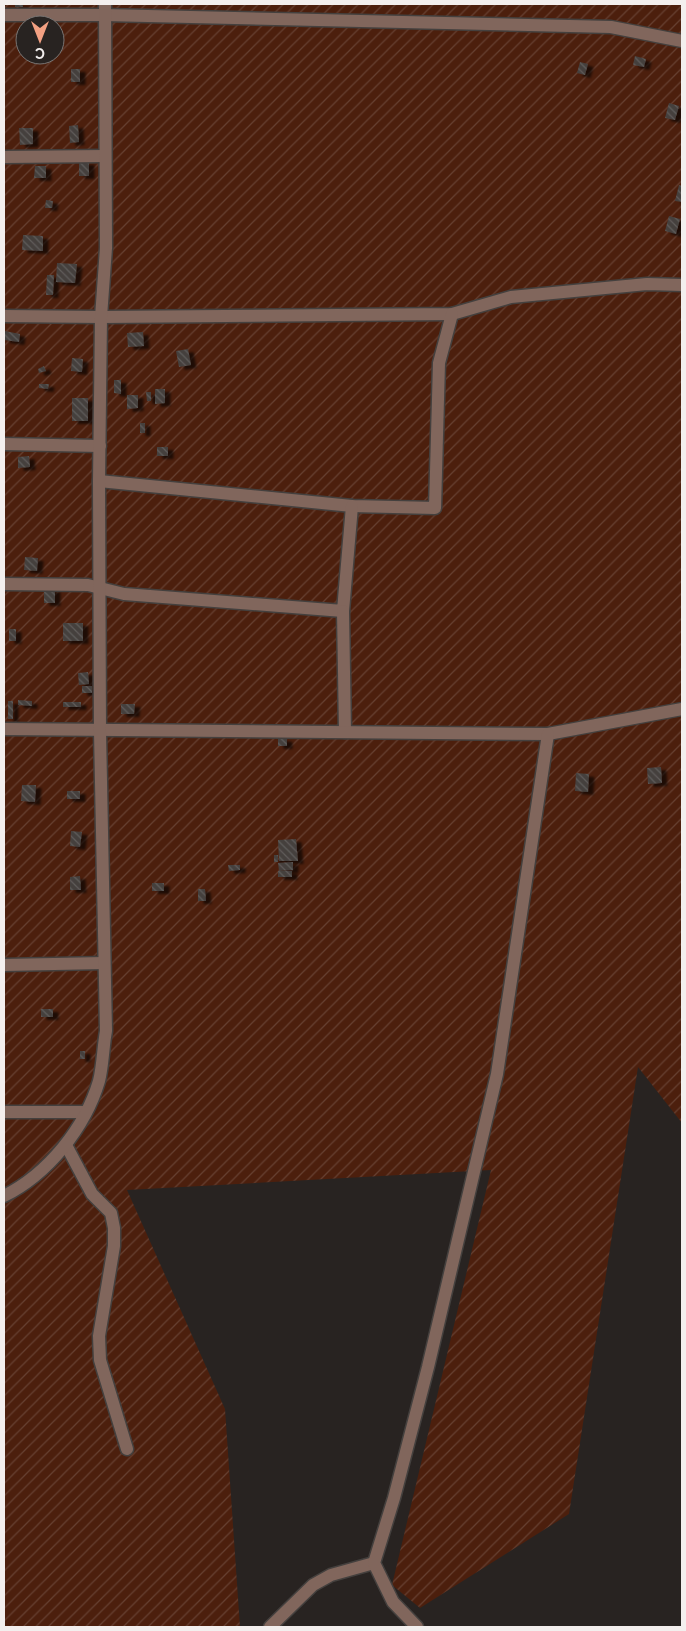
<svg xmlns="http://www.w3.org/2000/svg" width="686" height="1631" viewBox="0 0 686 1631" font-family="Raleway,sans-serif">
<style>
.garden{fill:url(#garden-furrows);fill-rule:evenodd}
.building{fill:url(#building-back-hatch);filter:url(#shadow)}
.lines{fill:none;stroke-linecap:round;stroke-linejoin:round}
.minor-casing{stroke:#44403e;stroke-width:15}
.minor{stroke:#81665c;stroke-width:12}
</style>
<defs>
<pattern id="garden-furrows" width="10" height="10" patternUnits="userSpaceOnUse" patternTransform="scale(1.25)"><rect width="10" height="10" fill="#4c1f0d"/><path d="M-1 1l2-2M0 10L10 0M9 11l2-2" fill="none" stroke="#664031"/></pattern>
<pattern id="building-back-hatch" width="6" height="6" patternUnits="userSpaceOnUse" patternTransform="scale(1.25)"><rect width="6" height="6" fill="#45403e"/><path d="M-1 5l2 2M0 0l6 6M5-1l2 2" fill="none" stroke="#605c5a"/></pattern>
<filter id="shadow"><feDropShadow dx="5.5" dy="3" stdDeviation="1" flood-color="#0009"/></filter>
</defs>
<rect width="100%" height="100%" fill="#282321"/>
<path class="garden" d="M4 4H682V1123L638 1067 569 1514 420 1608 392 1585 491 1170 127 1190 225 1409 240 1627H4ZM25 25H55V55H25Z"/>
<g class="building">
<rect x="15" y="4" width="8" height="3"/>
<path d="M635 56 646 59 644 67 633 65Z"/>
<path d="M580 62 588 64 585 75 577 73Z"/>
<rect x="71" y="69" width="9" height="13"/>
<path d="M669 103 679 106 675 120 665 118Z"/>
<path d="M78 125 79 142 70 143 69 126Z"/>
<path d="M19 128H33V144L20 145Z"/>
<rect x="79" y="162" width="10" height="14"/>
<path d="M35 166H46V178H34Z"/>
<path d="M679 185 682 186V202L675 201Z"/>
<path d="M46 200 53 201 52 208H45Z"/>
<path d="M669 216 680 219 676 234 665 231Z"/>
<path d="M23 235 43 236V251L22 250Z"/>
<path d="M57 263 77 264 75 283 56 282Z"/>
<path d="M47 275H54L53 295H46Z"/>
<path d="M5 331 20 334 19 342 4 340Z"/>
<path d="M143 332 144 346 128 347 127 333Z"/>
<path d="M188 349 191 365 179 367 176 351Z"/>
<path d="M72 358 83 359 82 372 71 371Z"/>
<path d="M44 366 46 371 39 373 38 369Z"/>
<path d="M114 380H121V394L114 393Z"/>
<path d="M39 384H49L48 389 39 388Z"/>
<path d="M155 389H165V403L155 404Z"/>
<path d="M146 392H151V401H147Z"/>
<path d="M127 395H138V408L127 409Z"/>
<rect x="72" y="398" width="16" height="23"/>
<rect x="140" y="423" width="5" height="10"/>
<rect x="157" y="447" width="11" height="9"/>
<path d="M29 456 30 467 18 468V457Z"/>
<path d="M25 557 38 558 37 571 24 570Z"/>
<rect x="44" y="589" width="11" height="14"/>
<rect x="63" y="623" width="20" height="18"/>
<rect x="9" y="629" width="7" height="12"/>
<path d="M88 672 89 684 79 685 78 673Z"/>
<rect x="82" y="686" width="10" height="7"/>
<path d="M18 700 32 701V706L18 705Z"/>
<rect x="8" y="701" width="5" height="18"/>
<rect x="63" y="702" width="18" height="5"/>
<path d="M121 704H135L134 714H121Z"/>
<path d="M278 738 287 739V746H278Z"/>
<path d="M661 767 662 783 648 784 647 768Z"/>
<path d="M576 773 589 774 588 792 575 791Z"/>
<path d="M22 785H36L35 802 21 801Z"/>
<rect x="67" y="791" width="13" height="8"/>
<path d="M71 831 82 832 80 847 70 846Z"/>
<path d="M296 839 298 861H279L278 840Z"/>
<rect x="274" y="855" width="4" height="7"/>
<path d="M293 862V870L279 871 278 863Z"/>
<path d="M228 865H240V870L229 871Z"/>
<rect x="278" y="871" width="14" height="6"/>
<path d="M80 876 81 890H70V877Z"/>
<rect x="152" y="883" width="12" height="8"/>
<path d="M198 889H205L206 901H198Z"/>
<rect x="41" y="1009" width="12" height="8"/>
<rect x="80" y="1051" width="5" height="8"/>
</g>
<g class="lines">
<g class="minor-casing">
<g id="minor">
<path d="M4 15H104L611 27 682 41"/>
<path d="M4 157 105 156"/>
<path d="M4 316 101 317 452 314 511 297 647 284 682 285"/>
<path d="M4 444 100 446"/>
<path d="M99 481 352 506 435 508 439 363 452 314"/>
<path d="M4 584 88 585 124 594 343 611 352 506"/>
<path d="M343 611 345 732"/>
<path d="M4 729 548 734 682 709"/>
<path d="M4 965 104 963"/>
<path d="M4 1112H86"/>
<path d="M66 1145 92 1194 111 1213 114 1228V1246L99 1336 100 1360 127 1449"/>
<path d="M4 1196C48 1174 85 1128 99 1081 103 1065 103 1047 106 1031L100 732 99 481 101 317 106 248 105 4"/>
<path d="M270 1627 313 1585 331 1575 374 1563"/>
<path d="M417 1627 393 1602 374 1563 394 1498 428 1367 497 1074 548 734"/>
</g>
</g>
<use href="#minor" class="minor"/>
</g>
<rect width="686" height="1631" fill="none" stroke="#f3efee" stroke-width="10"/>
<g transform="translate(40 40) rotate(180)"><circle r="24" fill="#282321" stroke="#797573"/>
<path d="M0-4L9 19L0 12L-9 19Z" fill="#f3a082"/>
<text y="-8" font-size="14" font-weight="bold" text-anchor="middle" fill="#f3efee">С</text>
</g>
</svg>
